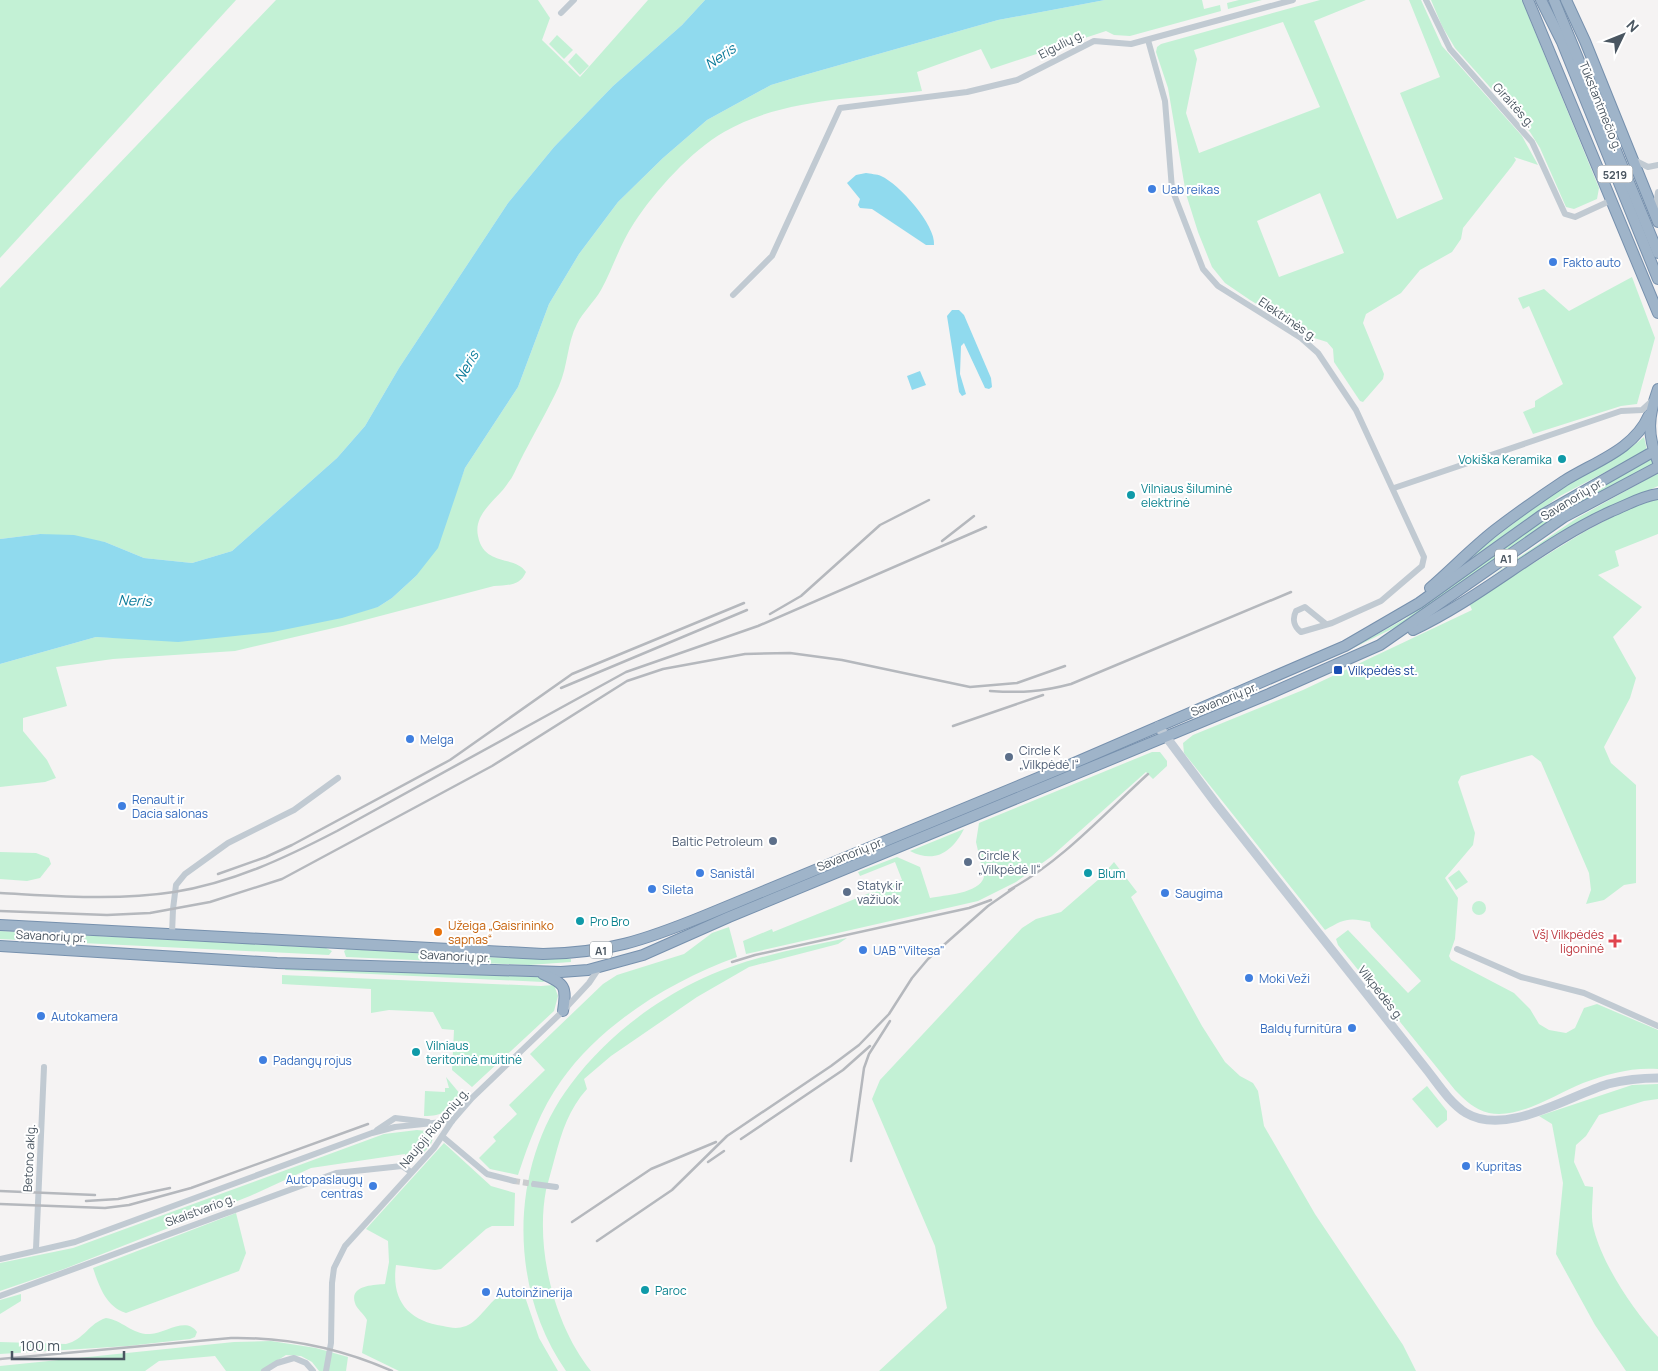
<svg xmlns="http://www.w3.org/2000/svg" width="1658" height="1371" viewBox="0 0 1658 1371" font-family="Manrope,sans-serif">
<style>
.green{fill:#c3f1d5;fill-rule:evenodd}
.water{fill:#90daee}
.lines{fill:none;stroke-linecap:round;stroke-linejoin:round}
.minor-tunnel{stroke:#caccce;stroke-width:6;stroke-dasharray:6 3;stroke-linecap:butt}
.trunk-casing{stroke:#7690ad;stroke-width:12}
.minor{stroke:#c1cad2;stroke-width:6}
.secondary{stroke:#c1cbd6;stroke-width:9}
.trunk{stroke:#9fb4c9;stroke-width:10}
.rail{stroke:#b5b8bd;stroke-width:2.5}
.shop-dot{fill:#3f7fe0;stroke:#fff;stroke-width:2}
.culture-dot{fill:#0f9aa8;stroke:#fff;stroke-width:2}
.transit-dot{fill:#1a4fb4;stroke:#fff;stroke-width:2}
.service-dot{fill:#5c6f8a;stroke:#fff;stroke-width:2}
.food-dot{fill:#e8710a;stroke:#fff;stroke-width:2}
.health-dot{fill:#e0444e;stroke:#fff;stroke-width:2}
.labels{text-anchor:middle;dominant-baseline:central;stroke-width:4;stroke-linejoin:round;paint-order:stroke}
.shield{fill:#fff;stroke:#808990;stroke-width:1}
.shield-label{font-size:11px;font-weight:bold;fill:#4a5661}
.street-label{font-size:12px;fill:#4a5661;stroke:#fff}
.shop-label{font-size:12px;fill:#366cbe;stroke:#fff;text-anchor:start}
.culture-label{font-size:12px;fill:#0d838f;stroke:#fff;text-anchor:start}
.transit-label{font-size:12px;fill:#164399;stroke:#fff;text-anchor:start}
.service-label{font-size:12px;fill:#4e5e75;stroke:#fff;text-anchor:start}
.food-label{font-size:12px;fill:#c56008;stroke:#fff;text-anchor:start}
.health-label{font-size:12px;fill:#be3a42;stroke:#fff;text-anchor:end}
.water-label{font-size:14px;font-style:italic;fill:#0c7c9b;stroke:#fff}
</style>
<rect width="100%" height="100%" fill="#f5f3f3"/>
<g class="green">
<path d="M0 0H236L0 258Z"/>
<path d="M276 0H538L550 18 542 40 580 77 648 0H705L682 25 613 86 554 147 508 203 399 368 365 426 337 458 232 551 192 563 144 558 105 542 40 534 0 539V288Z"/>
<path d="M1105 0H1202L1204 9 1220 5 1221 11 1130 36 1114 35 1106 31 991 69 981 49 917 72 922 91C859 98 780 99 724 132 691 151 655 191 634 223 620 244 613 268 601 290 594 302 583 312 577 324 567 343 568 366 559 386 547 412 532 437 519 463 516 469 513 477 508 483 498 499 473 513 478 536 484 567 515 555 526 572 520 586 508 585 494 586L342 626 235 651 113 659 56 667 67 706 23 718V731L47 760 56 778 45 782 0 787V664L96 637 116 638 378 607 392 598 416 576 455 495 465 468 518 387 549 304 579 254 618 202 663 158 707 120 771 85 801 76 998 20Z"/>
<path d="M1239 0H1262L1228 9 1227 3Z"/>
<path d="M1320 0H1366L1314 21 1397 219 1443 199 1400 93 1440 77 1409 0H1421L1442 46 1522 136 1538 165 1514 157 1516 160 1512 166 1463 228 1461 239 1452 252 1420 270 1401 293 1366 314 1363 323 1384 374 1383 379 1363 402 1360 401 1334 362 1333 349 1327 342 1311 337 1250 300 1225 283 1212 267 1198 232 1186 194 1168 88 1156 52 1157 47 1161 44ZM1283 22 1320 107 1199 153 1186 113 1197 59 1194 50ZM1320 193 1344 253 1279 277 1257 221Z"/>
<path d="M1431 0H1522L1599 188 1597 199 1574 209 1566 207 1540 148 1530 132 1455 48 1442 26Z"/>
<path d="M557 35 573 50 564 59 549 44Z"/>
<path d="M576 53 589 66 580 75 568 62Z"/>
<path d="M1632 277 1655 338 1637 404 1621 406 1533 434 1523 412 1535 407V401L1563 384 1529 306 1523 309 1518 298 1544 289 1569 311Z"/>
<path d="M1644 437 1647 450 1560 496 1456 569C1494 538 1532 508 1573 482 1596 466 1623 456 1644 437Z"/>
<path d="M1652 459 1654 464 1594 495 1539 528 1402 624 1339 655 1405 619 1541 521 1611 480Z"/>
<path d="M1658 473V486L1569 528 1490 577 1577 518Z"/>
<path d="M1658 499V534L1615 551 1619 566 1598 575 1642 607 1613 637 1636 678 1630 698 1604 747 1611 763 1636 785V883L1624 885 1604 900 1586 904 1591 890 1589 873 1541 762 1532 755 1461 776 1458 782 1475 833 1473 845 1445 878 1458 898 1455 939 1449 956 1451 960 1514 993 1530 1009 1539 1024 1549 1030 1566 1033 1575 1028 1584 1008 1597 1004 1658 1030V1069C1632 1067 1607 1074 1583 1083 1555 1094 1521 1119 1489 1113 1475 1110 1465 1100 1455 1090L1338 945 1336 939 1348 930 1408 993 1421 981 1371 927 1370 922C1348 917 1344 919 1325 930L1184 753 1183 743 1193 735 1303 690 1472 610 1469 603 1584 532 1627 509Z"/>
<path d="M1152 752H1160L1167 761V766L1153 779 1146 772 1052 856 1016 882 978 901 746 954 743 941 772 929 773 932 902 880 895 862 860 876 858 872 897 857 920 867 930 898C944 895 979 894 984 877L976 842 979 823Z"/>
<path d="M964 829C952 852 935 864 910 851Z"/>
<path d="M0 852 36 853 49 858 51 864 40 878 27 881 0 879Z"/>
<path d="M1114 862 1137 892 1131 897 1202 1026 1225 1062 1240 1076 1253 1083 1258 1091 1264 1126 1315 1214 1403 1345 1416 1371H879L947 1308 935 1246 872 1099 880 1080 1022 928 1036 919 1061 912 1099 879Z"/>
<path d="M1459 870 1468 882 1456 890 1448 878Z"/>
<circle cx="1479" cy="908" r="7"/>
<path d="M729 927 737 957C671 981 602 1023 561 1081 541 1109 529 1142 518 1175L490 1169 479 1158 496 1141 493 1137 517 1114 509 1105 545 1070 530 1054 603 984 617 975 684 954 712 933Z"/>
<path d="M0 931 326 948 332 951 329 955 0 939Z"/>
<path d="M847 938 838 944 749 967 697 997 611 1056 584 1079 587 1089C569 1109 562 1131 555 1157 552 1168 549 1179 546 1190 535 1248 554 1325 591 1371H566C508 1288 509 1165 571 1084 602 1042 648 1005 695 982 743 958 795 949 847 938Z"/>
<path d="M347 949 478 957 571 959V962L529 965 346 957 344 951Z"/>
<path d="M287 965 540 977 545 981 543 982 285 970Z"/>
<path d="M282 975 541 986 554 985 558 996 554 1011 472 1087 452 1070 454 1030 442 1029 433 1012 389 1010 371 1013V989L282 984Z"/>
<path d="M446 1077 461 1095C450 1111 443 1116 424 1116L425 1091 445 1092V1088H449Z"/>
<path d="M1658 1084V1099L1644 1101 1599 1115 1586 1136 1576 1145 1574 1162 1585 1186 1593 1187C1593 1200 1590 1217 1594 1230 1603 1265 1633 1310 1658 1337V1371H1626L1595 1325 1556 1254 1563 1183 1552 1124 1539 1116 1632 1085Z"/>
<path d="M1427 1086 1447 1111V1120L1437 1128 1412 1099Z"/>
<path d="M417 1130 427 1131 433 1137C432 1149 418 1158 407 1159L405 1154 311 1168 250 1196 64 1269 0 1291V1263L73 1248 384 1134Z"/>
<path d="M444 1143 491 1186 515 1193 514 1226H492L486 1229 441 1269 435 1270 396 1265C391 1300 408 1321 443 1326 451 1328 458 1329 466 1326 481 1320 489 1300 504 1293 509 1290 517 1289 522 1288L539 1338 558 1371H399L362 1353 367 1320C364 1314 356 1308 355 1303 349 1285 374 1285 385 1284L389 1262 388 1241 366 1229Z"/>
<path d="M236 1213 246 1253 239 1271 126 1313C106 1307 99 1286 93 1268Z"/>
<path d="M21 1294V1301L0 1314V1300Z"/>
<path d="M106 1318C122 1320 133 1335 150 1334 166 1333 186 1316 197 1332L195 1337 190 1339 128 1346 0 1354V1342L66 1344C84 1340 89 1323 106 1318Z"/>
<path d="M271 1341 316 1348 348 1357 346 1371H319L312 1362 301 1356 286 1355 261 1371H226L215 1356 159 1361 145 1371H0V1366L234 1342Z"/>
</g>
<g class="water">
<path d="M705 0H1105L998 20 801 76 771 85 707 120 663 158 618 202 579 254 549 304 518 387 465 468 438 548 416 576 392 598 378 607 342 618 273 632 178 642 96 637 0 664V539L40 534 74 535 105 542 144 558 192 563 232 551 337 458 365 426 399 368 508 203 554 147 613 86 682 25Z"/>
<path d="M866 173C870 174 877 174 881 176 899 184 936 225 934 245H926L872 209 860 208 858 205 860 199 847 183 856 175Z"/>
<path d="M952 310H959L964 315 991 378 992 387 989 389 985 388 964 343 961 346 960 374 966 394 962 396 959 392 947 316Z"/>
<path d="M920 371 926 385 912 390 907 376Z"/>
</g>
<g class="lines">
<path class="minor-tunnel" d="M514 1181 534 1184"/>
<g class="trunk-casing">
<g id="trunk">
<path d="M1528 0 1658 313"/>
<path d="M1541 0 1562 42 1658 279"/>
<path d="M1554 0 1658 253"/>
<path d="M1566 0 1585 41 1658 222"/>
<path d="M1658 389C1648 417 1647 434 1658 462"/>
<path d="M1430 588C1452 569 1472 548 1495 530 1517 513 1540 497 1564 481 1594 462 1634 450 1649 415"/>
<path d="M1413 630C1483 597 1541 543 1612 511 1627 505 1642 496 1658 494"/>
<path d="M0 925 543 954C607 953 645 940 704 916L1074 763 1345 646 1419 603 1542 515 1649 454"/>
<path d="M0 946 277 963 561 972 588 970 643 955 729 917 1269 694 1380 645 1564 517 1656 468"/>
<path d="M543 974C565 984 567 986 563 1011"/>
</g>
</g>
<g class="minor">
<path d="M1426 0 1450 49 1532 142 1565 214 1575 217 1612 200"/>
<path d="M561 13 574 0"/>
<path d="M1148 40 1165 101 1172 189 1203 269 1218 286 1301 338 1318 353 1356 410 1424 557 1422 566 1381 601 1332 623 1301 632C1294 627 1292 619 1296 611L1305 607 1326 624"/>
<path d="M1634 160 1648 167 1658 165"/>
<path d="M1655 212 1658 192"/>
<path d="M733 295 772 256 840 108 967 92 1017 80 1094 41 1131 44 1293 0"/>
<path d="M1394 488 1621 411 1642 410 1653 400"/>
<path d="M172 934 173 909 176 885 185 874 228 843 294 810 338 778"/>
<path d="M1457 949 1521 977 1584 993 1658 1026"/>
<path d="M377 1130 395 1118 428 1122"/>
<path d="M443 1137 487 1174 514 1181"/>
<path d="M534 1184 556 1187"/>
<path d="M36 1249 44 1067"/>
<path d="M0 1259 75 1242 372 1133 395 1127 452 1121"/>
<path d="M0 1296 336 1173 402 1166 411 1172"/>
<path d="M264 1371 277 1363 294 1358 306 1363 313 1371"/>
<path d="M326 1371 331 1343 332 1283 334 1268 345 1246 434 1148 452 1121 472 1098 563 1011 589 983 599 968"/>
</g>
<path class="secondary" d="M1158 726 1217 805 1427 1070C1438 1084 1450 1103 1466 1113 1506 1137 1568 1096 1608 1084 1624 1080 1642 1078 1658 1078"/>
<use href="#trunk" class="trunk"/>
<g class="rail">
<path d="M942 541 974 516"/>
<path d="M770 614 801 596 880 525 929 500"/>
<path d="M561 688 747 610"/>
<path d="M990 691C1021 693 1041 692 1071 684L1291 592"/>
<path d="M953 726 1043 695"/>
<path d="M218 874 266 857 292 845 450 760 572 674 744 603"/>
<path d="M1009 890C1061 862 1104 814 1148 774"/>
<path d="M0 893C58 896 116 901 174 892 232 883 285 858 337 831L626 672 758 626 986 527"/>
<path d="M0 911 107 915 150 913 210 902 282 879 492 766 627 681 663 669 745 654 790 653 842 660 970 687 1017 683 1065 666"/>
<path d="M732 962 755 955 969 908 991 900"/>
<path d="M741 1139 843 1070 870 1046"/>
<path d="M851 1161 864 1068 869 1054 890 1021"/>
<path d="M708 1162 724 1151"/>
<path d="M0 1191 95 1195"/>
<path d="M86 1201 118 1199 170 1188"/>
<path d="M0 1204 105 1208 129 1205 191 1188 368 1124"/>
<path d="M572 1222 651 1169 716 1142"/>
<path d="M597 1241 672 1190 727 1136 831 1066 859 1045 889 1014 912 978 928 959 988 906 1014 888"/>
<path d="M0 1359 231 1338C288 1337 340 1348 392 1371"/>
</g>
</g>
<g class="shop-dot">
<circle cx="1152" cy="189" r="5"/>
<circle cx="1553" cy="262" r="5"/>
<circle cx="410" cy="739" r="5"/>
<circle cx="122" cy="806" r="5"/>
<circle cx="700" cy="873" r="5"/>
<circle cx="652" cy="889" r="5"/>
<circle cx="1165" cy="893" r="5"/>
<circle cx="863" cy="950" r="5"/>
<circle cx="1249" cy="978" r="5"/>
<circle cx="41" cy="1016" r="5"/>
<circle cx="1352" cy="1028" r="5"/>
<circle cx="263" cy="1060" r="5"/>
<circle cx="1466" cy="1166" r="5"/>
<circle cx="373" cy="1186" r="5"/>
<circle cx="486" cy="1292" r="5"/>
</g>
<g class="culture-dot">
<circle cx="1562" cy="459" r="5"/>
<circle cx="1131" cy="495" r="5"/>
<circle cx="1088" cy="873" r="5"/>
<circle cx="580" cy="921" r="5"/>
<circle cx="416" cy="1052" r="5"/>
<circle cx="645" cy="1290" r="5"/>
</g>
<rect class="transit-dot" x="1333" y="665" width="10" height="10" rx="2.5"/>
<g class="service-dot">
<circle cx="1009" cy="757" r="5"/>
<circle cx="773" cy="841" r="5"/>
<circle cx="968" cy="862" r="5"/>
<circle cx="847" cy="892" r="5"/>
</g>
<circle class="food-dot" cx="438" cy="932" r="5"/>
<path class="health-dot" d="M1612.5 933.5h5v5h5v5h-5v5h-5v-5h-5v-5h5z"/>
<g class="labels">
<g class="shield">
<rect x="1597.5" y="165.5" width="35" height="17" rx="4"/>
<rect x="1495" y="549.5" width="22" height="17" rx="4"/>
<rect x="590" y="941.5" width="22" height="17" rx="4"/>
</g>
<g class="shield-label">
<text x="1615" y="174">5219</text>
<text x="1506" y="558">A1</text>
<text x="601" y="950">A1</text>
</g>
<g class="street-label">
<text transform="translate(1061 44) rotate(-27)">Eigulių g.</text>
<text transform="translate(1514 105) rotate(48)">Giraitės g.</text>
<text transform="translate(1601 106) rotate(68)">Tūkstantmečio g.</text>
<text transform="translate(1288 319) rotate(34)">Elektrinės g.</text>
<text transform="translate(1572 499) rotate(-31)">Savanorių pr.</text>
<text transform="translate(1224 699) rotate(-22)">Savanorių pr.</text>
<text transform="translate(850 854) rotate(-22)">Savanorių pr.</text>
<text transform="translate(51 936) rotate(3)">Savanorių pr.</text>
<text transform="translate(455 956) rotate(3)">Savanorių pr.</text>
<text transform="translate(1381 993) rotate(52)">Vilkpėdės g.</text>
<text transform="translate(434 1128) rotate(-50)">Naujoji Riovonių g.</text>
<text transform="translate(29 1158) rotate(-87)">Betono aklg.</text>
<text transform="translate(200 1210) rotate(-20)">Skaistvario g.</text>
</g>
<g class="shop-label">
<text x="1162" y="189">Uab reikas</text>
<text x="1563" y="262">Fakto auto</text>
<text x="420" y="739">Melga</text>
<text x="132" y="799">Renault ir<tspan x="132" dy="14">Dacia salonas</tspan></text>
<text x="710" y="873">Sanistål</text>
<text x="662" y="889">Sileta</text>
<text x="1175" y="893">Saugima</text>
<text x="873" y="950">UAB "Viltesa"</text>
<text x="1259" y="978">Moki Veži</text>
<text x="51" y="1016">Autokamera</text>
<text x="1342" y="1028" text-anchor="end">Baldų furnitūra</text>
<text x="273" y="1060">Padangų rojus</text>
<text x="1476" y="1166">Kupritas</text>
<text x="363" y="1179" text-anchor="end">Autopaslaugų<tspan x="363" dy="14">centras</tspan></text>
<text x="496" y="1292">Autoinžinerija</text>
</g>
<g class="culture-label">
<text x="1552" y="459" text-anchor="end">Vokiška Keramika</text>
<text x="1141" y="488">Vilniaus šiluminė<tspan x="1141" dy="14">elektrinė</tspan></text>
<text x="1098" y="873">Blum</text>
<text x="590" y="921">Pro Bro</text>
<text x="426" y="1045">Vilniaus<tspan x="426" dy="14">teritorinė muitinė</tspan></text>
<text x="655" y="1290">Paroc</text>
</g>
<g class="transit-label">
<text x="1348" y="670">Vilkpėdės st.</text>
</g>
<g class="service-label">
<text x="1019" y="750">Circle K<tspan x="1019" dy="14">„Vilkpėdė I“</tspan></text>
<text x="763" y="841" text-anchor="end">Baltic Petroleum</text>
<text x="978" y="855">Circle K<tspan x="978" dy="14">„Vilkpėdė II“</tspan></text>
<text x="857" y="885">Statyk ir<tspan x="857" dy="14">važiuok</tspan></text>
</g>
<g class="food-label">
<text x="448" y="925">Užeiga „Gaisrininko<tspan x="448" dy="14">sapnas“</tspan></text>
</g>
<g class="health-label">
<text x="1604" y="934">VšĮ Vilkpėdės<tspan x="1604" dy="14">ligoninė</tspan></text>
</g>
<g class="water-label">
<text transform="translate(720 56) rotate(-34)">Neris</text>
<text transform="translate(466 366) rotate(-60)">Neris</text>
<text transform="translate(135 600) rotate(2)">Neris</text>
</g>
</g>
<g transform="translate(1623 35) rotate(47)" stroke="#ffffff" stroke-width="4" paint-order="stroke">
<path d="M0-4L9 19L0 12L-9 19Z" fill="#4a5661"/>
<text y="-8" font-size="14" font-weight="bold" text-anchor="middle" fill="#4a5661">N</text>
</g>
<path d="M12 1351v8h112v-8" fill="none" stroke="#4a5661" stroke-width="2.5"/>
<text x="20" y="1351" font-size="15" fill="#4a5661" stroke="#ffffff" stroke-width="4" paint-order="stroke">100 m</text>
</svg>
